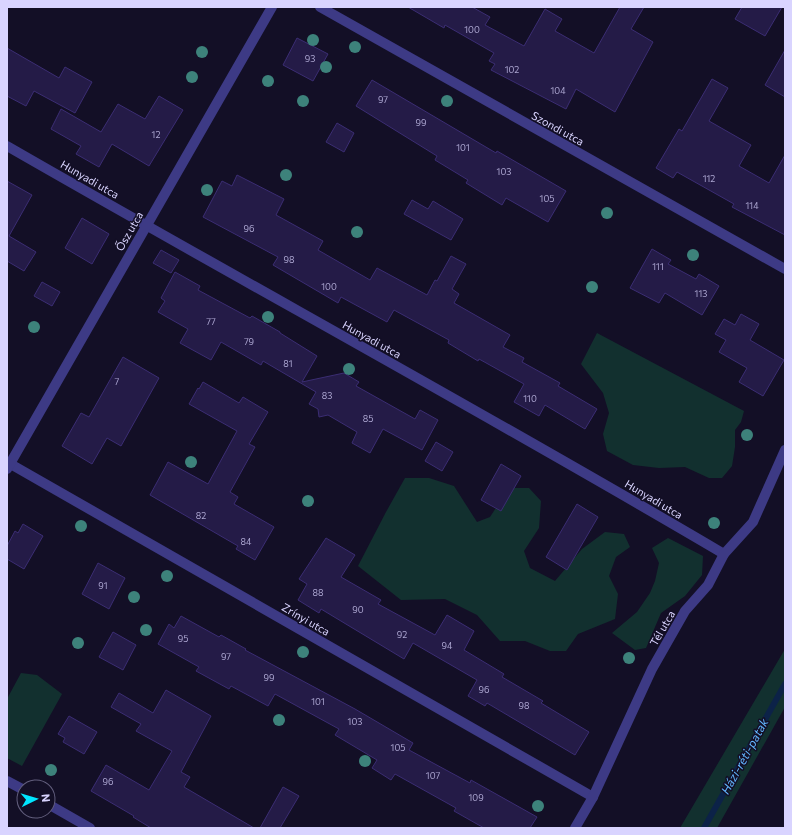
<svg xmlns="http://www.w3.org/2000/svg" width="792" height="835" viewBox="0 0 792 835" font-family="Commissioner,sans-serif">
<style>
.green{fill:#12302f}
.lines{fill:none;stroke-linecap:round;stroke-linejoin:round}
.stream{stroke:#0c2248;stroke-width:6}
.building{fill:#241b47;stroke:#3b2d73}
.minor{stroke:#3d3a85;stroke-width:10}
.tree{fill:#3d827b}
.labels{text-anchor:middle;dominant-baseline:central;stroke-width:3;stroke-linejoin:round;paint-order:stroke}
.number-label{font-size:9px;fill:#aca6d1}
.street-label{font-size:11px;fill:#d9d4ff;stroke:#130f26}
.water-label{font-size:12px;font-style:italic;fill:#62b6ff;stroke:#130f26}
</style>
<rect width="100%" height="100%" fill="#130f26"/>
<g class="green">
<path d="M597 333 744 411 741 422 735 430V447L732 466 722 478H709L685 467 659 468 633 465 607 451 603 434 609 413 603 393 581 364Z"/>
<path d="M405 478H429L454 486 477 522 490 517 509 488H529L541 501 539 528 524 551 530 568 555 581 582 549 605 532 624 534 630 547 616 557 609 576 618 594 615 619 578 634 566 651H550L525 641H500L477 615 445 599 401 600 358 566 386 512Z"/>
<path d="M668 538 703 556 702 575 685 596 661 613 646 648 635 650 612 633 637 612 650 593 655 581 659 563 652 548Z"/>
<path d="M785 649V707L717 828H680Z"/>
<path d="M21 673 37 675 62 694 22 766 7 758V699Z"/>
</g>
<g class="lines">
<path class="stream" d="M704 828 785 684"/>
</g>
<g class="building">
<path d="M408 7H472L490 17 485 25 524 46 545 9 562 19 555 31 594 53 620 7H644L631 29 653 42 615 112 576 89 566 109 491 70 495 64 489 61 494 53 445 25 444 28Z"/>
<path d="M742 7H782L765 36 735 19Z"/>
<path d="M297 38 328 54 313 81 283 65Z"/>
<path d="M7 48 59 78 65 67 92 82 75 113 34 91 26 106 7 96Z"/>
<path d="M785 50V97L765 85Z"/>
<path d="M712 79 728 88 709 121 751 145 739 166 769 183 785 155V235L732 207 734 204 677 172 673 178 656 168 679 129 682 131Z"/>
<path d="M372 80 496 153 497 151 566 191 548 222 506 198 502 205 466 183 468 180 435 160 437 156 356 106Z"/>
<path d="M159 96 183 110 149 166 112 144 99 167 76 154 81 146 51 129 61 109 101 132 118 104 145 119Z"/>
<path d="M337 123 354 133 344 152 326 142Z"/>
<path d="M237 175 284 199 276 215 323 241 318 250 370 280 377 268 427 295 435 280 437 281 451 256 466 264 452 289 459 294 454 303 510 335 503 347 524 358 522 362 560 383 558 386 597 409 585 429 545 405 539 416 514 402 524 384 479 359 478 361 448 343 449 340 394 310 387 322 341 297 338 303 273 265 278 257 203 217 222 181 232 186Z"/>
<path d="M7 181 32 195 9 236 36 252 24 271 7 261Z"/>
<path d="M412 200 428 209 433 201 463 219 451 240 404 214Z"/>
<path d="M82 218 109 234 92 264 65 248Z"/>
<path d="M652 249 671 260 668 264 696 279 699 274 719 286 702 315 665 293 659 303 630 288Z"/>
<path d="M161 250 179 260 171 273 153 263Z"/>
<path d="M175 272 200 286 198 290 250 318 252 316 280 332V333L317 356 302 382 344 373 359 382 356 386 415 419 420 410 438 420 422 450 383 429 370 453 352 443 357 432 328 415 319 417 318 409 309 404 316 392 263 361 261 365 221 342 211 360 180 343 188 329 158 312 165 301 161 298Z"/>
<path d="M42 282 60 292 52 306 34 296Z"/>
<path d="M741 314 759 324 750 340 784 360 763 396 739 382 747 368 719 352 726 340 715 334 724 319 735 325Z"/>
<path d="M123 357 159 378 121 446 107 438 92 464 62 446 81 413 89 417Z"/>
<path d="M203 382 239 403 243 397 268 412 249 444 255 447 230 492 238 497 234 504 274 527 255 560 236 549 238 546 150 495 168 462 208 484 237 431 189 404 198 388 199 389Z"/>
<path d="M436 442 453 452 442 471 425 461Z"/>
<path d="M501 464 521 476 501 511 481 500Z"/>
<path d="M577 504 598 517 567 570 546 557Z"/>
<path d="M23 524 43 536 24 569 7 559V546L15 531 18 533Z"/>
<path d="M326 538 355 555 341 577 381 600 378 604 435 635 447 615 474 631 464 650 504 674 502 677 543 701 541 703 589 732 575 755 487 703 485 706 468 696 477 680 413 643 404 659 321 609 319 613 298 600 307 584 299 579Z"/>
<path d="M98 563 125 578 109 609 82 594Z"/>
<path d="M181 616 219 637 221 635 246 649 245 650 355 709 413 743 409 750 470 783 471 780 537 817 530 828H484L454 811 456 808 395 774 391 780 372 768 377 760 335 735 339 729 275 694 268 706 231 686 229 689 196 671 199 667 158 644 169 624 174 628Z"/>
<path d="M113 632 136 645 123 670 99 657Z"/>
<path d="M166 690 211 716 181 772 190 777 184 787 254 828H151L133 817 134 816 91 791 106 765 149 790 172 751 136 731 141 724 111 707 119 693 153 713Z"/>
<path d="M69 716 97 732 84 754 63 742 65 738 58 734Z"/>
<path d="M283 787 299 796 280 828H260Z"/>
</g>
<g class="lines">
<g class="minor">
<path d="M320 7 785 269"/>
<path d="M7 146C245 283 487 414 724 554"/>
<path d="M7 462 593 797"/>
<path d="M7 469 272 7"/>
<path d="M7 781 24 790"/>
<path d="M48 804 90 828"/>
<path d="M575 828 593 797 652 669 685 611 708 585 724 554 753 522 785 450"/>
</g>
</g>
<g class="tree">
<circle cx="313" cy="40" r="6"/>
<circle cx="355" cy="47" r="6"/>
<circle cx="202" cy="52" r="6"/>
<circle cx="326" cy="67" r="6"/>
<circle cx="192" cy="77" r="6"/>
<circle cx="268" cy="81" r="6"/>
<circle cx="303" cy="101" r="6"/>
<circle cx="447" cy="101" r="6"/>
<circle cx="286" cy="175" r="6"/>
<circle cx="207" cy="190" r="6"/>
<circle cx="607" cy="213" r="6"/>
<circle cx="357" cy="232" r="6"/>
<circle cx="693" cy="255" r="6"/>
<circle cx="592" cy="287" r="6"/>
<circle cx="268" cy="317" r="6"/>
<circle cx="34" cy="327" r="6"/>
<circle cx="349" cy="369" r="6"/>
<circle cx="747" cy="435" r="6"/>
<circle cx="191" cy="462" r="6"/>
<circle cx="308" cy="501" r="6"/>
<circle cx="714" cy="523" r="6"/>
<circle cx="81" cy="526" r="6"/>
<circle cx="167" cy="576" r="6"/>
<circle cx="134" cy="597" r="6"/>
<circle cx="146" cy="630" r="6"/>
<circle cx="78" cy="643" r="6"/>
<circle cx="303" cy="652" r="6"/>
<circle cx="629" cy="658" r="6"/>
<circle cx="279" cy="720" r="6"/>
<circle cx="365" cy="761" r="6"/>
<circle cx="51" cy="770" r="6"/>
<circle cx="538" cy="806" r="6"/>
</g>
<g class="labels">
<g class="number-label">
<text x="472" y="29">100</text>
<text x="310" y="58">93</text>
<text x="512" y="69">102</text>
<text x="558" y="90">104</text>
<text x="383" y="99">97</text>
<text x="421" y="122">99</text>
<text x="156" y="134">12</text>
<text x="463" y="147">101</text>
<text x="504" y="171">103</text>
<text x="709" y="178">112</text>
<text x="547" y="198">105</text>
<text x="752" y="205">114</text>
<text x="249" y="228">96</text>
<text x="289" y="259">98</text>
<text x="658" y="266">111</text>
<text x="329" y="286">100</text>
<text x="701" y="293">113</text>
<text x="211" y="321">77</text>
<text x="249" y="341">79</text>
<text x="288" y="363">81</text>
<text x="117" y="381">7</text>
<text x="327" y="395">83</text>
<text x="530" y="398">110</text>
<text x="368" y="418">85</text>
<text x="201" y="515">82</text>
<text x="246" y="541">84</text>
<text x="103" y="585">91</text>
<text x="318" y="592">88</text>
<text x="358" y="609">90</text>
<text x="402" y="634">92</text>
<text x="183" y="638">95</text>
<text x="447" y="645">94</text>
<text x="226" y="656">97</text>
<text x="269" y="677">99</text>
<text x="484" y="689">96</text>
<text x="318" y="701">101</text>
<text x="524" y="705">98</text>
<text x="355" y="721">103</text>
<text x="398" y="747">105</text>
<text x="433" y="775">107</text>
<text x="108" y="781">96</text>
<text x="476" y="797">109</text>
</g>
<g class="street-label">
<text transform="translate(558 128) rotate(29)">Szondi utca</text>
<text transform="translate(90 179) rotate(30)">Hunyadi utca</text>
<text transform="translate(129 231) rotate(-60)">Ősz utca</text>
<text transform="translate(372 339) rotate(29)">Hunyadi utca</text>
<text transform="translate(654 499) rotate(31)">Hunyadi utca</text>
<text transform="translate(306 619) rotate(30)">Zrínyi utca</text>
<text transform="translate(662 628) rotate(-60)">Tél utca</text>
</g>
<g class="water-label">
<text transform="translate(744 756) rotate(-61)">Házi-réti-patak</text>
</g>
</g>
<rect width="792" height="835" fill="none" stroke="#d9d4ff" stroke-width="16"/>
<g transform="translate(36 799) rotate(85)"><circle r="19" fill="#130f26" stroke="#625e7d"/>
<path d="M0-3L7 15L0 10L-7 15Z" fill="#00e5ff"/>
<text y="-6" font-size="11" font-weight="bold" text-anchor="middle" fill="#d9d4ff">N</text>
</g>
</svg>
